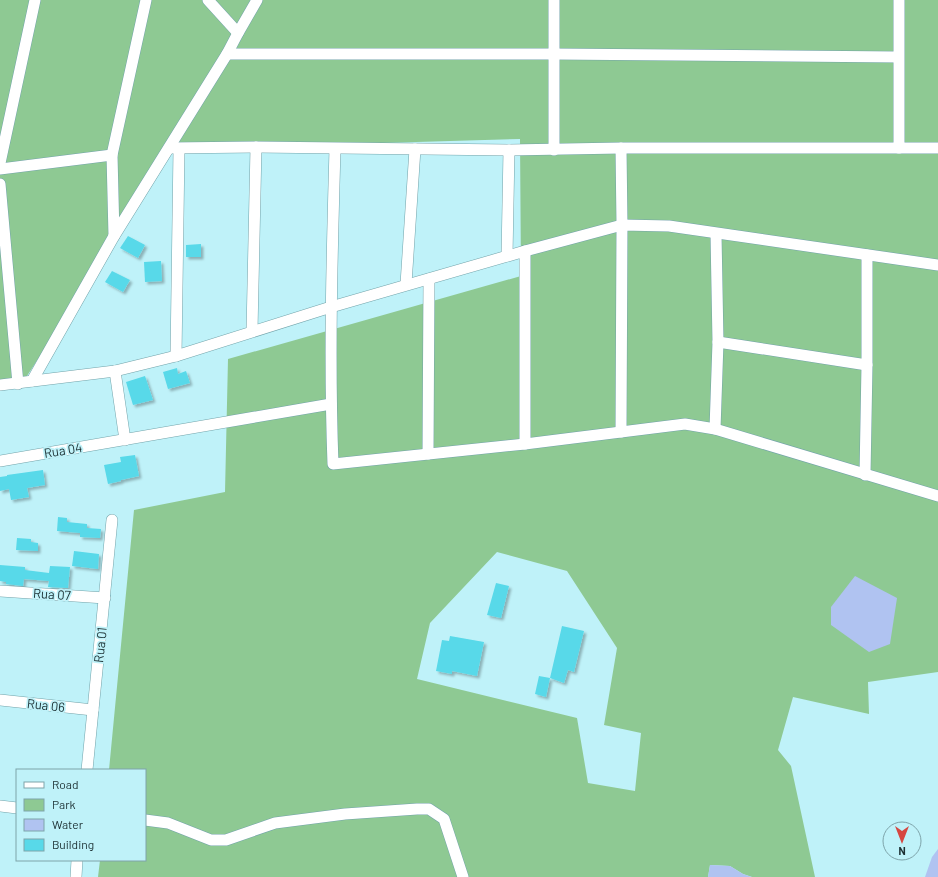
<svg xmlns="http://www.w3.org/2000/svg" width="938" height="877" viewBox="0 0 938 877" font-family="Barlow,sans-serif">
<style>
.green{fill:#8ec993;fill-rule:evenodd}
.water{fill:#b0c3f1}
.building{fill:#58d9e9;filter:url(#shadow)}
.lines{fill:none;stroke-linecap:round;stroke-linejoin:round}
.minor-casing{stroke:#72a3aa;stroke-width:12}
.minor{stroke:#fff;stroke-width:11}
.labels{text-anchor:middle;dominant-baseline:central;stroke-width:3.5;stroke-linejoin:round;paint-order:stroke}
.street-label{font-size:13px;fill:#1c3033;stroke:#bff2f9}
</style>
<defs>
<filter id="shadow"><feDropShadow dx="2.5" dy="2.5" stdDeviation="1" flood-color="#0004"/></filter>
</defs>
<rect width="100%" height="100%" fill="#bff2f9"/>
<path class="green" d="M0 0H938V672L868 682 869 714 793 697 778 750 791 766 815 877H752L743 874 730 866 710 865 708 877H98L100 860H145V770H109L134 510 225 492 228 359 521 276 520 139 174 149 25 379 0 380ZM497 552 567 571 617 648 604 725 641 733 635 791 588 783 577 718 417 679 430 623Z"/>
<g class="water">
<path d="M855 576 897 598 890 644 869 652 831 625V607Z"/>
<path d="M938 849V877H925L932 857Z"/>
<path d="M710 865 730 866 743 874 752 877H708Z"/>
</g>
<g class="building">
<path d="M128 236 145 245 138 258 120 248Z"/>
<path d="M201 244V257H186V245Z"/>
<path d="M161 261 162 281 145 282 144 262Z"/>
<path d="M112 271 130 280 123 292 105 282Z"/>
<path d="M177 368 178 374 186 371 190 383 168 389 163 372Z"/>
<path d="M145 376 153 400 133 405 126 382Z"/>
<path d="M135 455 139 476 121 480V481L108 484 104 465 121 462 120 457Z"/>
<path d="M43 470 45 485 27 488 29 497 11 500 9 489 0 491V477L7 476V475Z"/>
<path d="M58 517 67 518V522L87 524V528L101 529 100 538 80 537V533L57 531Z"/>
<path d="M17 538 31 539V542L38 543V551L16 550Z"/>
<path d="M74 551 99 554 98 569 72 566Z"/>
<path d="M0 565 25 567V570L49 573 50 566 70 567 68 588 48 587 49 581 24 579 23 586 6 584V582L0 581Z"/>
<path d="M496 583 509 586 501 618 487 615Z"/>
<path d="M562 626 584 631 574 672 568 670 564 683 550 678Z"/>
<path d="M450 636 484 642 477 676 452 671V674L436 671 442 640 449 641Z"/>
<path d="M539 676 550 678 546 697 535 694Z"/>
</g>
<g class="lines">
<g class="minor-casing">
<g id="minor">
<path d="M208 0 238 33"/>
<path d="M899 0V148"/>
<path d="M227 54H553L898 57"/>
<path d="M170 148 256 147 509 150 621 148H938"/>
<path d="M621 148 622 225 621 432"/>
<path d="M335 149C332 254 329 358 333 464L525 444 685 424 715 429 938 496"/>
<path d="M554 150V0"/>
<path d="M0 163 35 0"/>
<path d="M0 169 112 155"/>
<path d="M0 184 18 384"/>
<path d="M114 236 112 155 146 0"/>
<path d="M525 251V444"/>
<path d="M507 256 509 150"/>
<path d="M406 284 415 149"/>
<path d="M252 331 256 147"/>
<path d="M718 342 867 365"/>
<path d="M176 356 179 149"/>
<path d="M115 371 125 440"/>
<path d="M32 381 114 236 227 54 238 33 257 0"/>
<path d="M0 385 115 371 176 356 331 307 525 251 622 225 669 226 938 265"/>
<path d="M715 429 718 342 716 234"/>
<path d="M428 454 429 279"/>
<path d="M0 461 331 404"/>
<path d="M865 475 867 365V255"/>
<path d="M0 591 105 598"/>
<path d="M0 700 93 710"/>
<path d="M87 770 112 520"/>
<path d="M0 806 17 808"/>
<path d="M145 820 168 823 211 840H226L275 823 345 814 417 809H429L444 819 463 877"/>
<path d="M76 877 77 860"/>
</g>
</g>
<use href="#minor" class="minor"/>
</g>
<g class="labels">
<g class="street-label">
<text transform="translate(63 450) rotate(-9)">Rua 04</text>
<text transform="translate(52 594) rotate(4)">Rua 07</text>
<text transform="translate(100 645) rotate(-84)">Rua 01</text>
<text transform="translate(46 705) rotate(6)">Rua 06</text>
</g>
</g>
<rect x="16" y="769" width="130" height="92" fill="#bff2f9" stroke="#7ea4aa"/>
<rect x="24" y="782" width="20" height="6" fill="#ffffff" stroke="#7ea4aa"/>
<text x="52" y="789" font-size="12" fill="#1c3033">Road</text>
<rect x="24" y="799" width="20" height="12" fill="#8ec993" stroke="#7ea4aa"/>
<text x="52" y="809" font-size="12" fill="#1c3033">Park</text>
<rect x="24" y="819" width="20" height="12" fill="#b0c3f1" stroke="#7ea4aa"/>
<text x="52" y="829" font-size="12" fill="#1c3033">Water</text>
<rect x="24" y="839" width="20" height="12" fill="#58d9e9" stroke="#7ea4aa"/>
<text x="52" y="849" font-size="12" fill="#1c3033">Building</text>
<g transform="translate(902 841) rotate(180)"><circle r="19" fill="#bff2f9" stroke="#7ea4aa"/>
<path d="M0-3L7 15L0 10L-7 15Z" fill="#d64741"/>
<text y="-6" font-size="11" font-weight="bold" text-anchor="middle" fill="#1c3033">N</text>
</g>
</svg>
